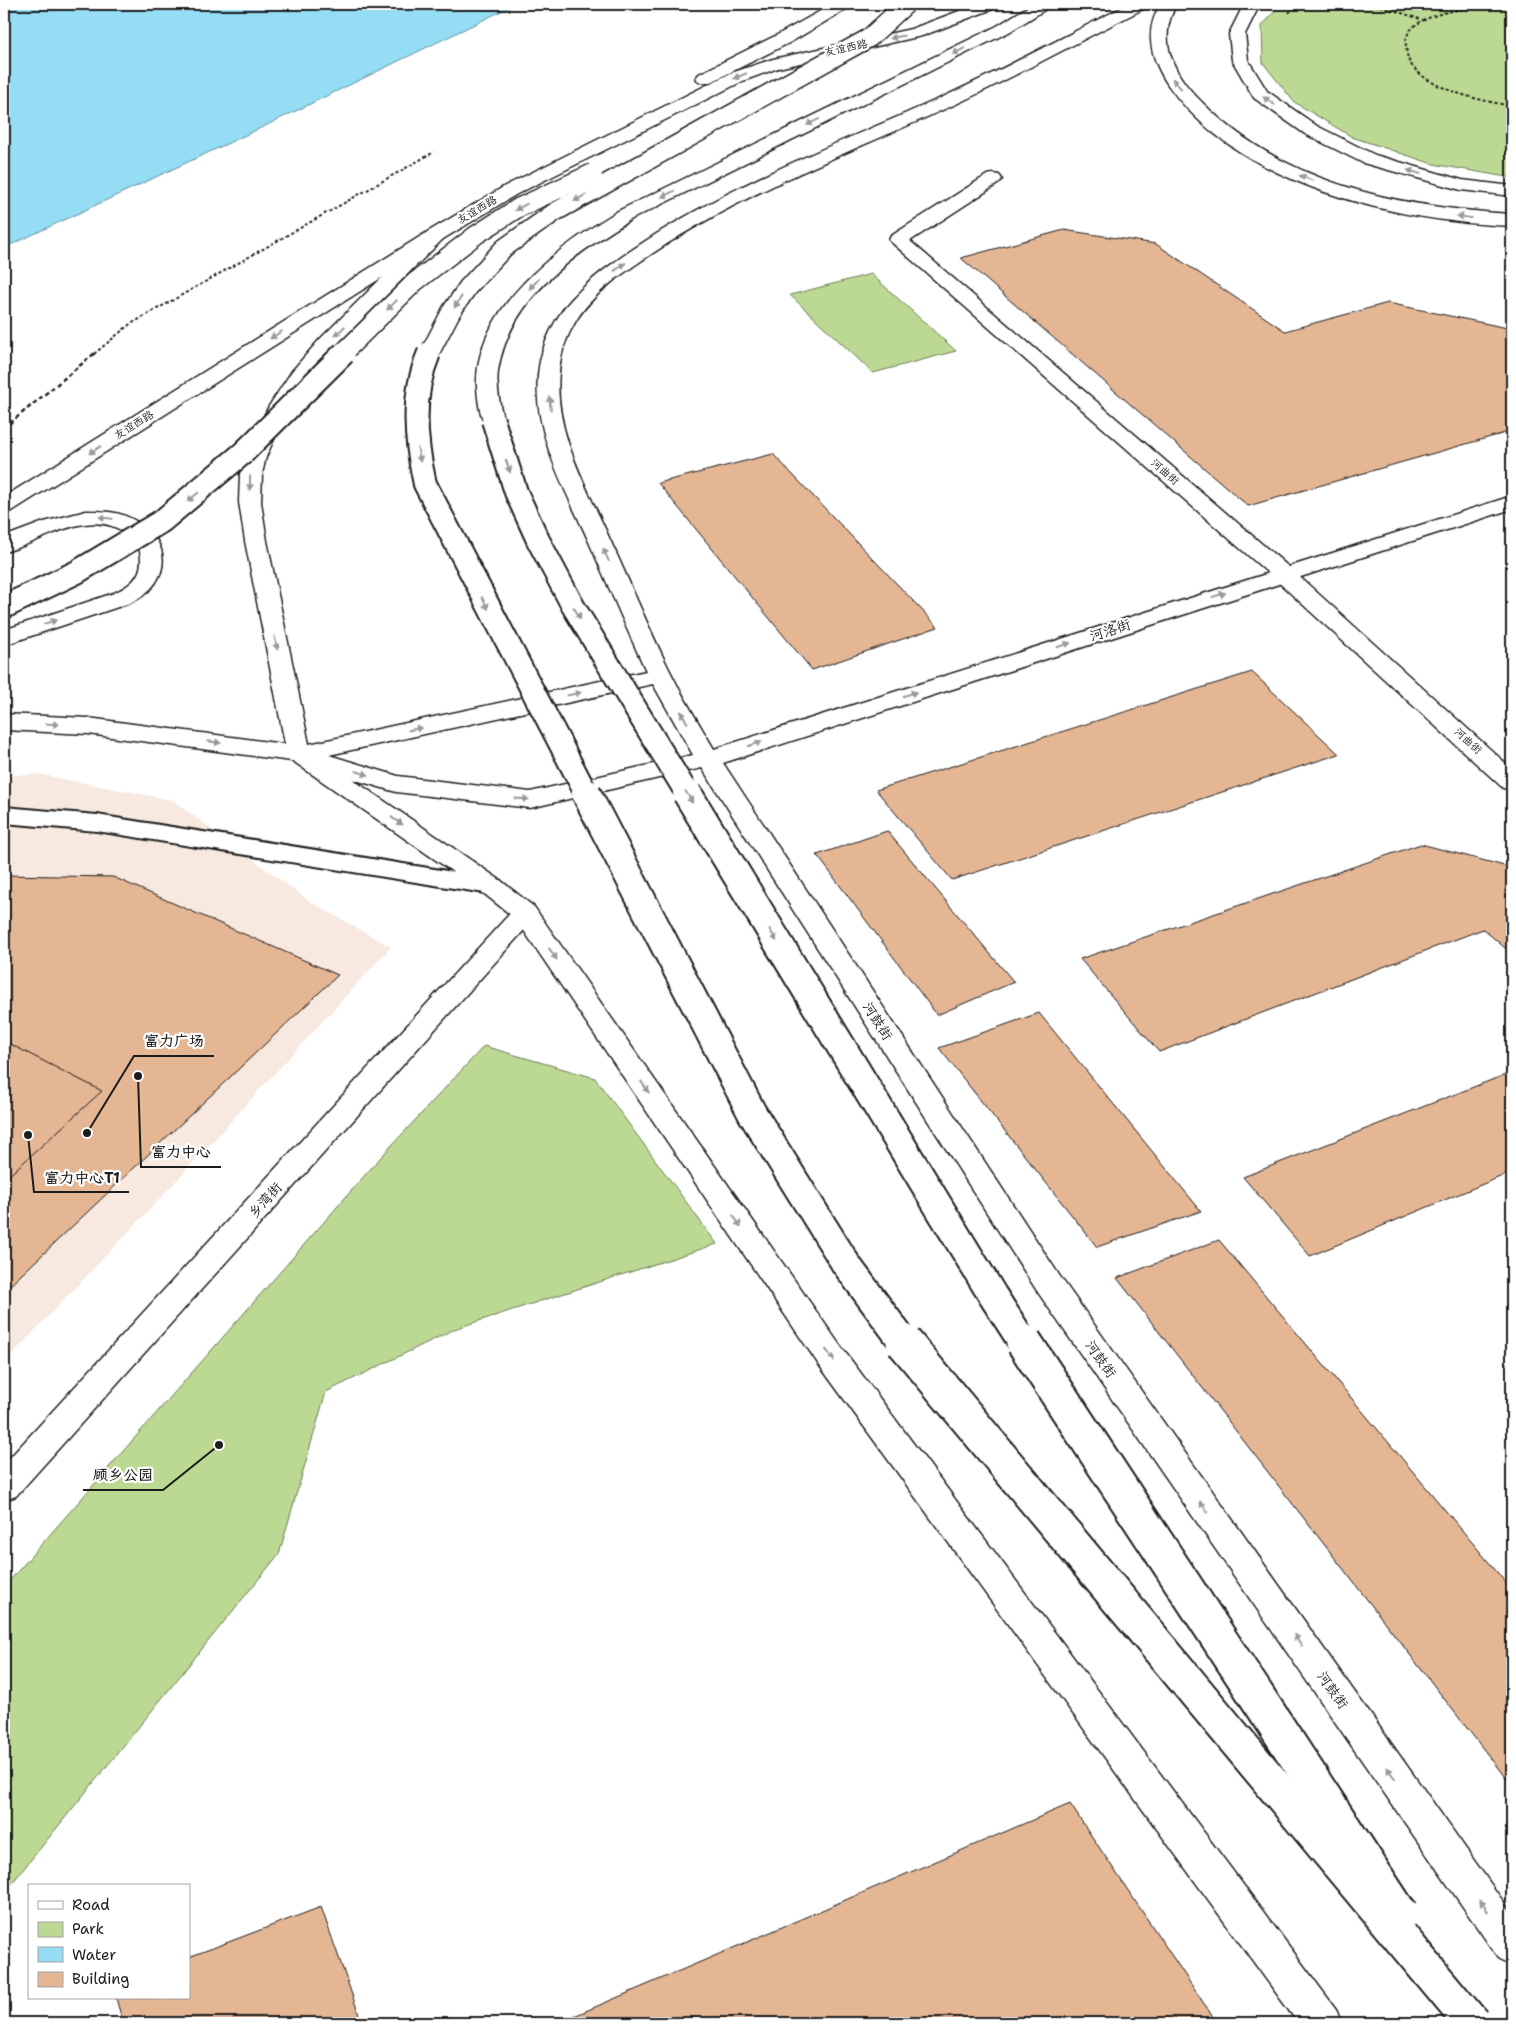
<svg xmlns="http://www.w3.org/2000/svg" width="1516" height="2027" viewBox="0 0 1516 2027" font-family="'Shantell Sans','LXGW WenKai TC',sans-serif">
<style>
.built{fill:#f7e9df}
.green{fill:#bbd992;stroke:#6c7a57}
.water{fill:#94ddf5;stroke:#64909e}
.building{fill:#e4b694;stroke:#1c1c1c}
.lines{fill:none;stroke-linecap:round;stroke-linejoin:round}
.lane-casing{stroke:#1c1c1c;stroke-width:4}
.street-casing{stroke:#1c1c1c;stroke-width:3}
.secondary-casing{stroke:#1c1c1c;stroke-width:3}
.primary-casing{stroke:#1c1c1c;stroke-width:3}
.highway-casing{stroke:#1c1c1c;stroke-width:3}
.path-far1{stroke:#1c1c1c;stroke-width:2;stroke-dasharray:3 2.5;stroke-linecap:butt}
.path{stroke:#1c1c1c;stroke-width:2.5;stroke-dasharray:4.5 3;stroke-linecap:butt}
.lane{fill:#fff;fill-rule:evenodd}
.street{fill:#fff;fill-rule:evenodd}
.secondary{fill:#fff;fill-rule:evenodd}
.primary{fill:#fff;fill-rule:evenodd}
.highway{fill:#fff;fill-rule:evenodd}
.primary-bridge-casing{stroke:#1c1c1c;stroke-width:26;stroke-linecap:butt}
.highway-bridge-far3-casing{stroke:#1c1c1c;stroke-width:21;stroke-linecap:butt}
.highway-bridge-far2-casing{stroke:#1c1c1c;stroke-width:26;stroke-linecap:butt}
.highway-bridge-far1-casing{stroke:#1c1c1c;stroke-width:32;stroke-linecap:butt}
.highway-bridge-casing{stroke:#1c1c1c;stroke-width:39;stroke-linecap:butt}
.primary-bridge{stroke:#fff;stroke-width:22}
.highway-bridge-far3{stroke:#fff;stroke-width:18}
.highway-bridge-far2{stroke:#fff;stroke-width:22}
.highway-bridge-far1{stroke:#fff;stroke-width:28}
.highway-bridge{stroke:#fff;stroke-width:35}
.oneway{fill:#999}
.labels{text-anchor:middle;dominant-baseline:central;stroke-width:4.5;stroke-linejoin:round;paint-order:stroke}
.far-street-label{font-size:11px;fill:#1c1c1c;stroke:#fff}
.street-label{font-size:14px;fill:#1c1c1c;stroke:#fff}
.leader{fill:none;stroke:#1c1c1c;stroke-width:2}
.callout-dot{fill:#1c1c1c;stroke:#fff;stroke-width:2}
.callout-label{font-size:15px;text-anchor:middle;font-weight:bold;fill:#1c1c1c;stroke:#fff;stroke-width:4.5;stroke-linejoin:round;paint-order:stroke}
</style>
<rect width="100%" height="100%" fill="#fff"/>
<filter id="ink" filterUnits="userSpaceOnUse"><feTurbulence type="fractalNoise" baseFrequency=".02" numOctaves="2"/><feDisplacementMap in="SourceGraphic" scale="10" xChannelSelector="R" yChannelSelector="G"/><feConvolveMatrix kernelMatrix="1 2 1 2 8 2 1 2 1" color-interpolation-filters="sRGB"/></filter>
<g filter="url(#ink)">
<path class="built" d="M38 774 172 800 309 901 391 947 153 1206 4 1363V776Z"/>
<g class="green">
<path d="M1281 4H1512V178L1433 164 1352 137 1294 102 1263 63 1262 26Z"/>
<path d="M871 274 956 351 873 373 790 295Z"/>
<path d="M484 1046 595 1078 717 1244 457 1328 326 1392 279 1554 4 1893V1587L380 1158Z"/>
</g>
<path class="water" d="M4 4H516L265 126 4 248Z"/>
<g class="building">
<path d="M1064 230 1156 244 1285 331 1388 303 1512 329V431L1248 506 961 258Z"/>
<path d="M773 454 938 627 812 670 658 483Z"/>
<path d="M1252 672 1339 754 952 880 876 790Z"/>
<path d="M887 831 1014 982 937 1015 817 855Z"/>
<path d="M1421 844 1512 868V954L1483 929 1159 1052 1080 959Z"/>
<path d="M4 875 113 877 338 975 4 1291Z"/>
<path d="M1039 1013 1201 1211 1097 1247 939 1048Z"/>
<path d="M4 1041 102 1091 4 1180Z"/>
<path d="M1512 1072V1172L1310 1256 1243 1177Z"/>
<path d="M1219 1240 1512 1590V1786L1117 1278Z"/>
<path d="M1070 1804 1217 2023H568L567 2019Z"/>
<path d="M321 1907 362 2023H123L116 1998H189V1957Z"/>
</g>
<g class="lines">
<g class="lane-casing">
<path id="lane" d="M4 807 97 815 491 878 500 880 503 886 500 892 491 894 97 831 4 823Z"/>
</g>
<g class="street-casing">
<g id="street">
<path d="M833 4H852L850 7 791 42 711 82H699L696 78 699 74 779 34Z"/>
<path d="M525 904 534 907 538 913 534 919 16 1496 4 1500V1464L516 907Z"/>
</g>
</g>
<g class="secondary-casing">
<path id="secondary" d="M993 174 999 175 1002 179 999 183 910 241 1291 569 1512 769V790L1503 788 1275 579 889 240 891 236 987 175Z"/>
</g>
<g class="primary-casing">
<g id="primary">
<path d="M436 229 443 231 445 235 443 239 12 511 4 512V497L429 231Z"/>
<path d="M86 511C100 511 115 511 128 517 173 537 175 582 130 603L4 645V630L114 593C129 586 141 578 141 560 141 548 136 541 127 534 88 505 43 543 4 552V537L44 522Z"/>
<path d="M4 714 88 718 299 746 308 749 311 754 308 759 299 762 88 734 4 730Z"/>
</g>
</g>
<g class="highway-casing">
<g id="highway">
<path d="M978 4H1000L998 7 922 36 778 68 743 81 517 194 443 239 334 347 307 378 289 406 266 457 262 474 261 502 267 541 309 744 646 671C626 628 608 585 589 542 566 490 533 435 538 375 540 351 550 328 564 308 586 281 615 261 644 242 737 181 842 142 943 97 1006 68 1067 35 1129 4H1149L1147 7C1083 39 1020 74 956 104 853 151 748 190 653 253 626 271 595 291 577 319 567 335 560 354 559 372 553 432 588 489 611 542 632 587 650 632 672 675 685 701 700 725 714 749L1512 496V509L723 763 1059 1275 1512 1914V1965L1499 1959 1037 1291 702 768 530 808 396 792 352 779 500 880 534 907 839 1344 1336 2009 1341 2023H1298L817 1362 516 919 482 892 290 759 287 754 245 541 239 502 240 474 244 457 269 406 292 371 320 339 429 231 505 186 731 73 773 59 911 29ZM653 684 693 755 530 792 398 776 329 755Z"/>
<path d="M1032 4H1051L1049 7 1009 32 632 219C574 254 509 299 498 371 496 387 500 404 503 420L500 424 493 426 486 424C479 415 478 399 477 388 473 308 559 247 618 211L997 26Z"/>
<path d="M1161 4H1177C1158 35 1170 68 1193 93 1276 183 1395 207 1512 214V226C1397 222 1238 185 1168 85 1151 59 1143 31 1161 4Z"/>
<path d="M1244 4H1260L1245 34 1248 60 1267 91 1317 126 1375 155 1462 180 1512 186V196L1461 190 1363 163 1305 134 1254 98 1232 60 1229 34Z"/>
</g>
</g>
<g class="path-far1">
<path d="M1375 4 1426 21"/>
<path d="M1512 6C1489 5 1401 9 1406 46 1407 54 1407 60 1413 67 1433 91 1483 101 1512 106"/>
<path d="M1289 13 1296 4"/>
<path d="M94 354 129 325 434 152"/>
</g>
<path class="path" d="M4 428 95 353"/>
<use href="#lane" class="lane"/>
<use href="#street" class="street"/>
<use href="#secondary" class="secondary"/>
<use href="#primary" class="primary"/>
<use href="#highway" class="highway"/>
<g class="primary-bridge-casing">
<path id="primary-bridge" d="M4 607 77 572 162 521 243 453"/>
</g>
<g class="highway-bridge-far3-casing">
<g id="highway-bridge-far3">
<path d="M342 354 415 282 476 235 518 208 593 173"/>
<path d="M429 354 451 312 468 287 504 248 555 212 869 38 906 4"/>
</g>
</g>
<g class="highway-bridge-far2-casing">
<g id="highway-bridge-far2">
<path d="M429 353C411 396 415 440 425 484L587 795"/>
<path d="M493 420 516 492 538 540 573 606 688 795"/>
<path d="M243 453 344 353"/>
</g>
</g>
<g class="highway-bridge-far1-casing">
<g id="highway-bridge-far1">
<path d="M586 793 752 1113 846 1264 905 1344"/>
<path d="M687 793 993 1296 1024 1344"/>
</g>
</g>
<g class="highway-bridge-casing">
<g id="highway-bridge">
<path d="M904 1342 1472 2023"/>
<path d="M1024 1342 1400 1914"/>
</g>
</g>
<use href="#primary-bridge" class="primary-bridge"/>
<use href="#highway-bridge-far3" class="highway-bridge-far3"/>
<use href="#highway-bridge-far2" class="highway-bridge-far2"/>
<use href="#highway-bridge-far1" class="highway-bridge-far1"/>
<use href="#highway-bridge" class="highway-bridge"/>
</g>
<defs><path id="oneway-solid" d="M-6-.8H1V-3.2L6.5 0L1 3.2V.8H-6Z" transform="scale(1.25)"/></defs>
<g class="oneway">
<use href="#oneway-solid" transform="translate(897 37) rotate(168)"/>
<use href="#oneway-solid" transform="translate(959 51) rotate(154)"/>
<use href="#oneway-solid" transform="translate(740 76) rotate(158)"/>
<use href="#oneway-solid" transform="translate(1177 84) rotate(-131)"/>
<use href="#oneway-solid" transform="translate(1269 101) rotate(-145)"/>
<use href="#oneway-solid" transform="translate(813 122) rotate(154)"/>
<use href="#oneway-solid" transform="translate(1414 172) rotate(-164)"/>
<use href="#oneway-solid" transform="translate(1306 178) rotate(-158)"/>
<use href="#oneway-solid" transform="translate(668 194) rotate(154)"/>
<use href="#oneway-solid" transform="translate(580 198) rotate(151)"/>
<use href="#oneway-solid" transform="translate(521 207) rotate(151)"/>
<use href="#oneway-solid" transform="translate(1464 217) rotate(-171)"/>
<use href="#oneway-solid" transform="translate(620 267) rotate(-36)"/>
<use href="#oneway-solid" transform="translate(534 284) rotate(133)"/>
<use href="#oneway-solid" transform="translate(458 302) rotate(123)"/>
<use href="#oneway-solid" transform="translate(392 305) rotate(135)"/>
<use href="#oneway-solid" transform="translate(340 331) rotate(135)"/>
<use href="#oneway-solid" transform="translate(276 335) rotate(148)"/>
<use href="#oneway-solid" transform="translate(550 403) rotate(-96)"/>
<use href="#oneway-solid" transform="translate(95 450) rotate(148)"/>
<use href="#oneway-solid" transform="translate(419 455) rotate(79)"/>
<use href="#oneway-solid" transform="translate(508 466) rotate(71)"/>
<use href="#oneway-solid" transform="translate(250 483) rotate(91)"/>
<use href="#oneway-solid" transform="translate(193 497) rotate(141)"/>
<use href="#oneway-solid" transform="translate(106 518) rotate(-172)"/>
<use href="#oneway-solid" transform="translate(606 555) rotate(-114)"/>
<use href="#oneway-solid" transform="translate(1219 595) rotate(-18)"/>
<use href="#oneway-solid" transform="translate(485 603) rotate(62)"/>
<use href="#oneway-solid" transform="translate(577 613) rotate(59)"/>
<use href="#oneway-solid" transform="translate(50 622) rotate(-18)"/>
<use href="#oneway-solid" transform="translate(276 643) rotate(78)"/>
<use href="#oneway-solid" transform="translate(1064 645) rotate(-18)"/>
<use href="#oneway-solid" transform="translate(574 694) rotate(-12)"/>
<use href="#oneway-solid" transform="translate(910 694) rotate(-18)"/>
<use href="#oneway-solid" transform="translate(684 717) rotate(-120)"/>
<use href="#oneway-solid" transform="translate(52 724) rotate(3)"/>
<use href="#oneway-solid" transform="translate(415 729) rotate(-12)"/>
<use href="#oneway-solid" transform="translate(214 742) rotate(8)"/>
<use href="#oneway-solid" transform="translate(755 744) rotate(-18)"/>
<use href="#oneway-solid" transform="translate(362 773) rotate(17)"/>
<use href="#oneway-solid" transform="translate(689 797) rotate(59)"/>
<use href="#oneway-solid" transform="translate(522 799) rotate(4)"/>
<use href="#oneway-solid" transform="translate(397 821) rotate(34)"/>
<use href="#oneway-solid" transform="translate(773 935) rotate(59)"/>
<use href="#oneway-solid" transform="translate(553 954) rotate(55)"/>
<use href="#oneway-solid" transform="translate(645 1087) rotate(55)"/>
<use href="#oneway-solid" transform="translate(737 1221) rotate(55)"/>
<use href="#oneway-solid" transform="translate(830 1355) rotate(54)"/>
<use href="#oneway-solid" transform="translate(1204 1507) rotate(-125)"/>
<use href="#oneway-solid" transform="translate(1298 1640) rotate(-125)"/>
<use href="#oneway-solid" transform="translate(1391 1773) rotate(-125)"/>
<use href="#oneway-solid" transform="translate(1484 1906) rotate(-125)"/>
</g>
</g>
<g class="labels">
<g class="far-street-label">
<text transform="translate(846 48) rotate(-12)">友谊西路</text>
<text transform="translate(477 210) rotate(-31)">友谊西路</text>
<text transform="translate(134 425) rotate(-32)">友谊西路</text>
<text transform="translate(1165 472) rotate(41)">河曲街</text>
<text transform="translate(1468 741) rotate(42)">河曲街</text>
</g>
<g class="street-label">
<text transform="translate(1110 630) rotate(-18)">河洛街</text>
<text transform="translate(878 1021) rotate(57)">河鼓街</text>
<text transform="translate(265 1200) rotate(-48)">乡湾街</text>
<text transform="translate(1101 1359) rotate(55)">河鼓街</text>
<text transform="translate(1333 1690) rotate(55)">河鼓街</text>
</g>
</g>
<path class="leader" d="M87 1133L134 1056H214M138 1076L141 1167H221M28 1135L34 1192H129M219 1445L163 1490H83"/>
<g class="callout-dot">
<circle cx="87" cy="1133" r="5"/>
<circle cx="138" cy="1076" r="5"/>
<circle cx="28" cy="1135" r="5"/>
<circle cx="219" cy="1445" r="5"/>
</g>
<g class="callout-label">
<text x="174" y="1046">富力广场</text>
<text x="181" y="1157">富力中心</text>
<text x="82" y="1183">富力中心T1</text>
<text x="123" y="1480">顾乡公园</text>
</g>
<rect width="1516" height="2027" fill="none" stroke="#fff" stroke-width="20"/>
<rect x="10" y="10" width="1496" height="2007" fill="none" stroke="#1c1c1c" stroke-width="2" filter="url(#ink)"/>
<rect x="28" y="1884" width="162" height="115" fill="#ffffff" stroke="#a4a4a4"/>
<rect x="38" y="1901" width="25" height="8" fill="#ffffff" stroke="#a4a4a4"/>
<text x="72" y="1910" font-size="15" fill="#1c1c1c">Road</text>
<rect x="38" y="1922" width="25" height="15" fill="#bbd992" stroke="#a4a4a4"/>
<text x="72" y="1934" font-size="15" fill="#1c1c1c">Park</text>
<rect x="38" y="1947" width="25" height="15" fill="#94ddf5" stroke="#a4a4a4"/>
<text x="72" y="1960" font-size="15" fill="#1c1c1c">Water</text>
<rect x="38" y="1972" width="25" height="15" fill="#e4b694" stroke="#a4a4a4"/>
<text x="72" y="1984" font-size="15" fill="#1c1c1c">Building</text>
</svg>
